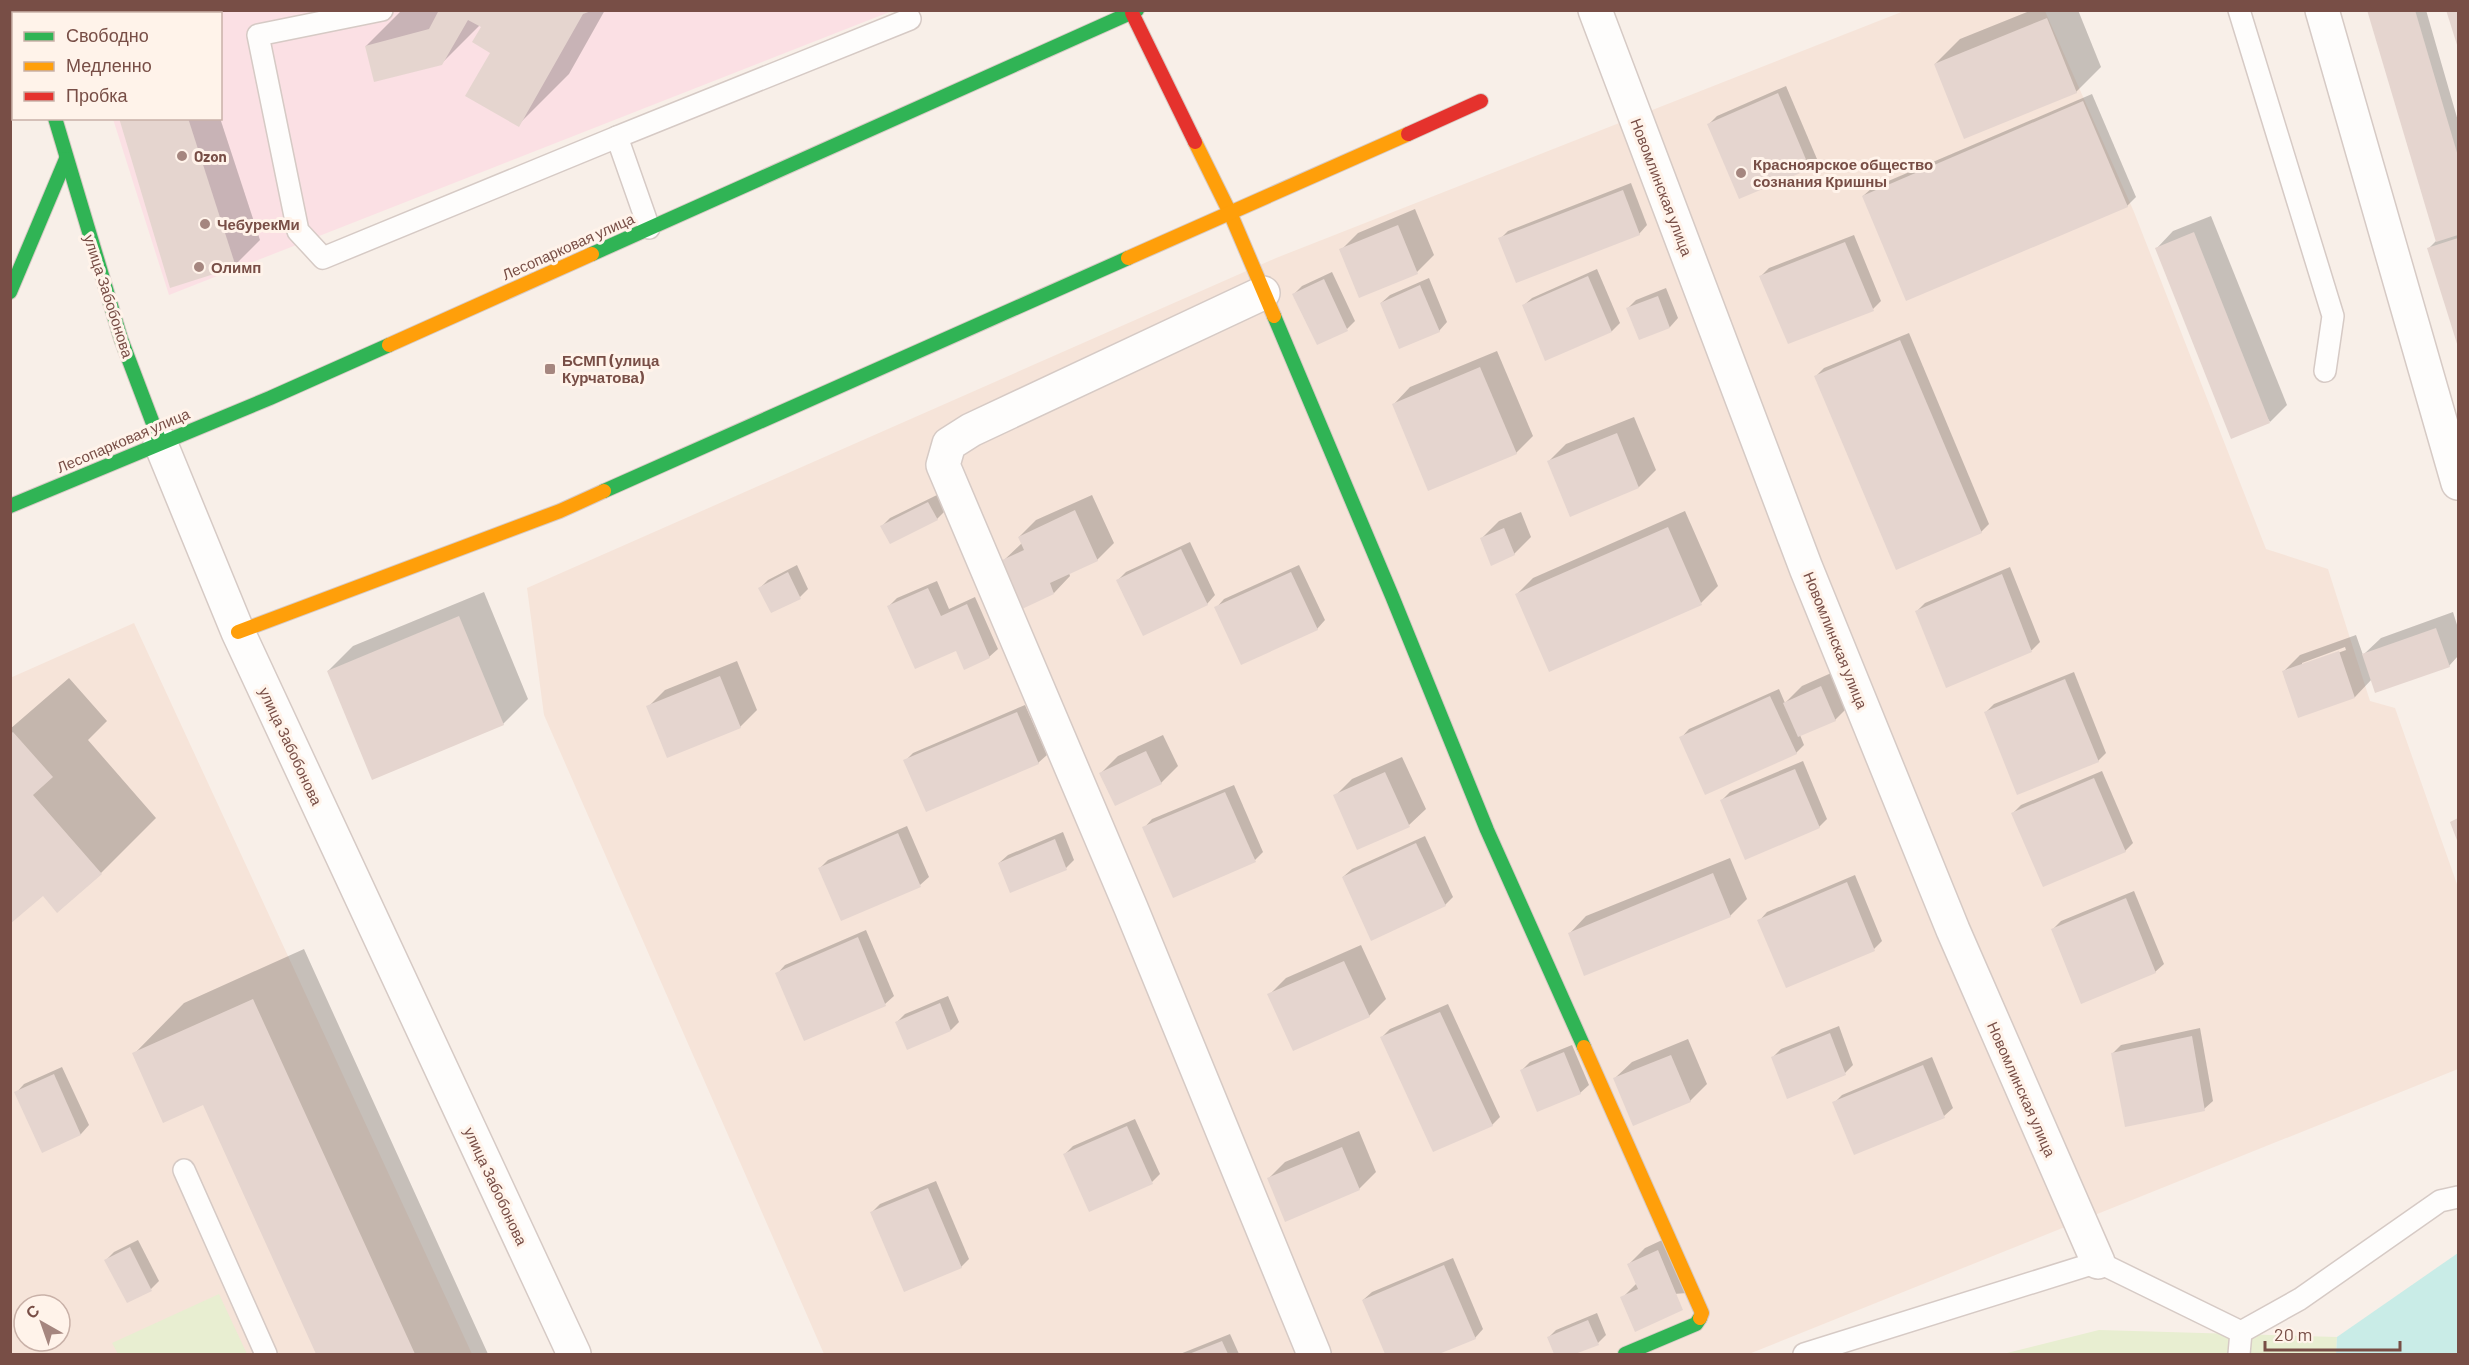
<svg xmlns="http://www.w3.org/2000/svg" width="2469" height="1365" viewBox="0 0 2469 1365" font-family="Barlow,sans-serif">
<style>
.residential{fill:#f6e4d9;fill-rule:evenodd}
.medical{fill:#fbe0e4}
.green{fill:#e8eed1}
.water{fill:#c9ece7}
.shadow{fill:#0003;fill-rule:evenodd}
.building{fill:#e5d5cf}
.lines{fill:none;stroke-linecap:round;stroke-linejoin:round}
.lane-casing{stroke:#d6cac5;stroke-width:24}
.street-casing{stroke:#d6cac5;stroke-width:36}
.fast-casing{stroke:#d7cac4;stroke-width:16}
.slow-casing{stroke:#d7cac4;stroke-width:16}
.jam-casing{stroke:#d7cac4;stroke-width:16}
.lane{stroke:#fefdfc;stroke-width:21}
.street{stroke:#fefdfc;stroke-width:33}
.fast{stroke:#30b455;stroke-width:14}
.slow{stroke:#ff9f0a;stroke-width:14}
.jam{stroke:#e5322d;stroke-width:14}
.poi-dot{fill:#a5867f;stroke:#fff3ea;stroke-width:2}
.labels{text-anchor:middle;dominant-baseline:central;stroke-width:6;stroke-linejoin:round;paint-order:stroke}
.poi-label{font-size:15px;font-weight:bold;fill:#784e46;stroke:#fff3ea;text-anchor:start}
.street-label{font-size:15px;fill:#784e46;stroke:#fff3ea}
</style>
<rect width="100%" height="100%" fill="#f8efe8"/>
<g class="residential">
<path d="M1904 11H2045L2134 212 2266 549 2328 569 2370 701 2395 708 2458 887V1069L1749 1354H824L544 715 527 588 1276 258Z"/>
<path d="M134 623 472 1354H11L10 678ZM24 1305H60V1341H24Z"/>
</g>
<path class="medical" d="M181 11H892L169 295 113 119 220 118V14L182 13Z"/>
<g class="green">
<path d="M219 1294 247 1354H118L112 1343Z"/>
<path d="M2099 1330 2337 1337 2336 1354H2003Z"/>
</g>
<path class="water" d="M2458 1253V1354H2336L2337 1337Z"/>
<g class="shadow">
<path d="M402 10H605L569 74 518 125 483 26 480 25 441 64 366 46Z"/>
<path d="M2032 10H2078L2101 67 2076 92 1935 64 1960 39Z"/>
<path d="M2368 10H2426L2458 121V343L2429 248 2437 240Z"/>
<path d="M1786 86 1817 159 1809 168 1709 124 1717 116Z"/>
<path d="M2092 94 2136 197 2127 206 1907 299 1863 196 1872 188Z"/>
<path d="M121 118H220L260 240 235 265Z"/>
<path d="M1631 183 1647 225 1639 234 1500 239 1508 231Z"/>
<path d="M1415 209 1434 255 1417 272 1341 250 1358 233Z"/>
<path d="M2211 216 2287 405 2270 422 2157 248 2173 231Z"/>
<path d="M1854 235 1881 301 1873 309 1761 276 1769 268Z"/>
<path d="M1597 269 1620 323 1612 331 1546 359 1523 306 1532 298Z"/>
<path d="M1332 272 1355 321 1347 329 1294 294 1302 286Z"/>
<path d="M1429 278 1447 322 1439 331 1381 303 1390 295Z"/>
<path d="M1666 288 1678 318 1670 327 1639 338 1628 308 1636 300Z"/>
<path d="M1909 333 1989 524 1981 532 1816 376 1824 368Z"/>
<path d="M1497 351 1533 436 1516 453 1394 404 1410 387Z"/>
<path d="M1634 417 1656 470 1639 487 1549 461 1566 444Z"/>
<path d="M937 495 945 511 937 519 882 526 890 518Z"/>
<path d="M1092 495 1114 543 1097 560 1069 573 1070 576 1054 593 1002 562 1022 543 1019 537 1036 520Z"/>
<path d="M1685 511 1718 586 1701 603 1549 670 1517 594 1533 578Z"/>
<path d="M1521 512 1531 537 1514 554 1482 538 1499 521Z"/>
<path d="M1190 542 1215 595 1207 604 1118 580 1126 572Z"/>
<path d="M797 565 808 589 800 597 771 611 760 588 768 580Z"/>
<path d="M1299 565 1325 620 1317 629 1216 608 1224 599Z"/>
<path d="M2010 567 2040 642 2032 650 1947 686 1917 611 1925 603Z"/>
<path d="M937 581 949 609 975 597 998 649 989 657 956 649 889 606 897 598Z"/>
<path d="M484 592 528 699 503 724 328 671 353 646Z"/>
<path d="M2453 612 2458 628V656L2449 666 2372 679 2355 697 2299 716 2283 672 2300 655 2356 635 2363 655 2381 638ZM2345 647 2346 650 2302 666V663Z"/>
<path d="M737 661 757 710 740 727 648 707 665 690Z"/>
<path d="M1838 670 1852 703 1835 720 1800 735 1804 745 1796 753 1681 738 1689 729 1779 689 1785 703 1802 686Z"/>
<path d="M2074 672 2106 753 2098 761 1986 712 1994 704Z"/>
<path d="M69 678 107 721 88 740 156 818 101 873 43 894 10 922V729Z"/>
<path d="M1025 705 1047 755 1038 763 905 761 913 753Z"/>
<path d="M1163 735 1178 766 1161 783 1101 773 1118 756Z"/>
<path d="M1402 757 1426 809 1409 825 1335 796 1352 779Z"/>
<path d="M1803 761 1827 819 1819 827 1722 800 1730 792Z"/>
<path d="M2102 771 2133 843 2125 851 2013 813 2021 805Z"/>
<path d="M1234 785 1263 852 1255 860 1144 828 1152 819Z"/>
<path d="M907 826 929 877 920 885 841 919 820 868 828 860Z"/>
<path d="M1063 832 1074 860 1066 868 999 863 1008 855Z"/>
<path d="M1425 836 1453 897 1445 905 1343 877 1352 869Z"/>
<path d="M1730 858 1747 899 1730 916 1570 933 1586 916Z"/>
<path d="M1855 875 1882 941 1874 949 1759 921 1767 912Z"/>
<path d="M2134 891 2164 964 2155 972 2052 930 2061 921Z"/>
<path d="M866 930 894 996 885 1004 804 1039 777 974 785 965Z"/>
<path d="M1361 945 1386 999 1369 1016 1269 995 1286 978Z"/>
<path d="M304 949 488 1354H317L203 1103 134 1054 184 1003Z"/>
<path d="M948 996 959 1022 951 1030 897 1022 905 1014Z"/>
<path d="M1448 1004 1500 1117 1492 1125 1382 1037 1390 1029Z"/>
<path d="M1839 1026 1853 1065 1845 1073 1773 1057 1781 1049Z"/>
<path d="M2200 1028 2213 1101 2204 1109 2113 1053 2121 1045Z"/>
<path d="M1688 1039 1707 1084 1690 1101 1615 1078 1632 1062Z"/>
<path d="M1572 1045 1589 1085 1580 1093 1522 1070 1530 1062Z"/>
<path d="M1932 1057 1953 1108 1944 1116 1855 1153 1834 1103 1842 1095Z"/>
<path d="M62 1067 89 1125 81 1134 42 1151 16 1093 24 1084Z"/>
<path d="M1135 1119 1160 1174 1152 1182 1065 1154 1073 1146Z"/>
<path d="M1359 1131 1376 1172 1359 1189 1268 1179 1285 1162Z"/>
<path d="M936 1181 969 1259 961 1267 872 1212 880 1204Z"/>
<path d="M1675 1234 1700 1292 1622 1298 1637 1283 1628 1265 1645 1248Z"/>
<path d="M138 1240 159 1281 151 1289 127 1301 106 1260 114 1252Z"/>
<path d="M1453 1258 1483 1329 1475 1338 1435 1354H1387L1363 1300 1372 1292Z"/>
<path d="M1597 1313 1606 1335 1598 1343 1571 1354H1555L1548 1338 1556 1330Z"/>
<path d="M1230 1334 1239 1354H1180Z"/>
</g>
<g class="building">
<path d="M439 10H591V11L583 14 519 127 465 96 490 53 472 42 481 27 468 20 442 65 374 82 365 46 429 29Z"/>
<path d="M2367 10H2415L2458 156V235L2436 242Z"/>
<path d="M2446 10H2458V48Z"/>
<path d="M2047 18 2077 93 1964 139 1934 64Z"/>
<path d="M1778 93 1810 169 1739 199 1707 124Z"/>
<path d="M2083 101 2128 207 1906 301 1862 196Z"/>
<path d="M119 118H188L236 267 170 288Z"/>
<path d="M1623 190 1640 235 1516 283 1498 238Z"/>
<path d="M1398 225 1418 274 1359 298 1339 249Z"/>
<path d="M2194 232 2270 423 2231 439 2155 248Z"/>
<path d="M2458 238V347L2427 248Z"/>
<path d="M1845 242 1874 311 1788 344 1759 276Z"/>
<path d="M1588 276 1612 332 1545 361 1522 305Z"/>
<path d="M1324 279 1348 331 1317 345 1292 294Z"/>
<path d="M1420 285 1440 332 1399 349 1380 303Z"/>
<path d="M1658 296 1670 328 1639 340 1626 308Z"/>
<path d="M1900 340 1982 533 1896 570 1814 376Z"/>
<path d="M1480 367 1517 454 1428 491 1392 404Z"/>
<path d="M1617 433 1639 488 1570 517 1547 461Z"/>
<path d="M928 502 938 520 890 544 880 526Z"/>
<path d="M1075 510 1098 561 1050 583 1054 594 1022 609 1000 561 1024 550 1018 537Z"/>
<path d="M1668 527 1702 605 1549 672 1515 594Z"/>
<path d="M1504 528 1515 555 1491 566 1480 538Z"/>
<path d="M1181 549 1208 605 1143 636 1116 580Z"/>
<path d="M788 572 801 599 771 613 758 588Z"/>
<path d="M1291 572 1318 630 1241 665 1214 607Z"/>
<path d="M2002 574 2032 652 1946 688 1915 611Z"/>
<path d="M928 588 941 616 967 604 990 658 964 670 956 651 915 669 887 606Z"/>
<path d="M459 616 504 725 372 780 327 671Z"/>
<path d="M2436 628 2450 667 2375 693 2362 654Z"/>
<path d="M2339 651 2355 698 2298 718 2282 671Z"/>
<path d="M720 676 741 728 667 758 646 706Z"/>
<path d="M2065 679 2099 762 2017 795 1984 712Z"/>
<path d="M1821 686 1836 721 1798 737 1783 703Z"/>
<path d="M1770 696 1797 754 1705 795 1679 737Z"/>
<path d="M1017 712 1039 764 926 812 903 760Z"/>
<path d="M13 732 53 777 33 795 102 874 57 913 43 896 10 924V734Z"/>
<path d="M1146 751 1162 784 1115 806 1099 773Z"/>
<path d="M1795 769 1820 828 1745 860 1720 800Z"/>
<path d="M1385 772 1410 827 1357 850 1333 795Z"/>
<path d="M2094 778 2126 852 2043 887 2011 813Z"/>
<path d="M1225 792 1256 862 1173 898 1142 827Z"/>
<path d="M2458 818V843L2450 822Z"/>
<path d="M898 833 921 887 841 921 818 868Z"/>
<path d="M1055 839 1067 870 1010 893 998 863Z"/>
<path d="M1416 843 1446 906 1371 941 1342 877Z"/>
<path d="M1713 873 1731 917 1584 976 1568 933Z"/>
<path d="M1847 882 1875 951 1786 988 1757 920Z"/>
<path d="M2126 898 2156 973 2081 1004 2051 929Z"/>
<path d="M858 937 886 1006 804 1041 775 973Z"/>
<path d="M1344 961 1370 1017 1293 1051 1267 994Z"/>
<path d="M253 999 415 1354H316L203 1105 163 1123 132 1053Z"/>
<path d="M940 1003 951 1031 907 1050 895 1022Z"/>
<path d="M1440 1012 1493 1126 1433 1152 1380 1037Z"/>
<path d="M1830 1033 1846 1075 1787 1099 1771 1057Z"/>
<path d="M2192 1036 2205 1111 2125 1127 2111 1053Z"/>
<path d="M1564 1052 1581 1094 1537 1112 1520 1070Z"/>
<path d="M1671 1055 1691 1102 1633 1126 1613 1078Z"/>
<path d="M1923 1065 1945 1118 1854 1155 1832 1102Z"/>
<path d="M54 1074 81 1135 42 1153 14 1092Z"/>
<path d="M1127 1126 1153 1184 1089 1212 1063 1154Z"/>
<path d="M1342 1147 1360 1190 1285 1222 1267 1178Z"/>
<path d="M928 1188 962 1268 904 1292 870 1212Z"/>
<path d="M130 1247 152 1291 127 1303 104 1260Z"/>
<path d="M1658 1250 1683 1310 1635 1332 1620 1297 1638 1289 1627 1264Z"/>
<path d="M1444 1265 1476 1339 1439 1354H1385L1362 1300Z"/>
<path d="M1588 1320 1599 1345 1575 1354H1554L1547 1337Z"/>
<path d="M1222 1341 1228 1354H1189Z"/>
</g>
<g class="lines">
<g class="lane-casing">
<g id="lane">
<path d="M382 10 258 35 298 231 323 258 617 137 649 228"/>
<path d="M2239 10 2333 316 2325 371"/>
<path d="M617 137 910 19"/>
<path d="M184 1170 266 1354"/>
<path d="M1804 1354 2098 1262 2241 1332 2300 1299 2440 1201 2458 1197"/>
<path d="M2239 1354 2241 1332"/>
</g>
</g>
<g class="street-casing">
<g id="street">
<path d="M1595 10 1806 568 1953 930 2098 1262"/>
<path d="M2322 10 2458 483"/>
<path d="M1263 293 971 430 949 444 943 465 1131 908 1314 1354"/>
<path d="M160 442 238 632 574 1354"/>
</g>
</g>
<g class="fast-casing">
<g id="fast">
<path d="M24 10 25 14"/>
<path d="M55 118 121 339 160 442"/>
<path d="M592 254 1137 10"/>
<path d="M10 292 66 159"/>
<path d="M1274 316 1392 596 1487 830 1584 1047"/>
<path d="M604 491 1128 258"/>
<path d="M10 506 270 398 389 345"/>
<path d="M1625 1354 1696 1324 1700 1318"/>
</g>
</g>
<g class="slow-casing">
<g id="slow">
<path d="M1195 142 1231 215 1274 316"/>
<path d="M1128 258 1408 134"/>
<path d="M389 345 592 254"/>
<path d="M238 632 560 511 604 491"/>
<path d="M1584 1047 1702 1313 1700 1318"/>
</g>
</g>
<g class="jam-casing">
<g id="jam">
<path d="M1132 13 1195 142"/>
<path d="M1408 134 1481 101"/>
</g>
</g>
<use href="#lane" class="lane"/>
<use href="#street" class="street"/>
<use href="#fast" class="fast"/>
<use href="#slow" class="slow"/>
<use href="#jam" class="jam"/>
</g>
<g class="poi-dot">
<circle cx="182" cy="156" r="6"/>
<circle cx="1741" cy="173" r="6"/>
<circle cx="205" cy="224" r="6"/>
<circle cx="199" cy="267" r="6"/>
<rect x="544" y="363" width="12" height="12" rx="3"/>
</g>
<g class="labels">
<g class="poi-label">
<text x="194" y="156">Ozon</text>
<text x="1753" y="164">Красноярское общество<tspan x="1753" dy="17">сознания Кришны</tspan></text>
<text x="217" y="224">ЧебурекМи</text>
<text x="211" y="267">Олимп</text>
<text x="562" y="360">БСМП (улица<tspan x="562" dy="17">Курчатова)</tspan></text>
</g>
<g class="street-label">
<text transform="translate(1662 187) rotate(69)">Новомлинская улица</text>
<text transform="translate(568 246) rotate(-24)">Лесопарковая улица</text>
<text transform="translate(109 296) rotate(72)">улица Забобонова</text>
<text transform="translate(123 440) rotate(-23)">Лесопарковая улица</text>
<text transform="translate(1836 640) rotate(68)">Новомлинская улица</text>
<text transform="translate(291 746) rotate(65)">улица Забобонова</text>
<text transform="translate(2022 1089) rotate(66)">Новомлинская улица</text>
<text transform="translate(496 1186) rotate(65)">улица Забобонова</text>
</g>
</g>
<rect width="2469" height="1365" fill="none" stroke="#784e46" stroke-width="24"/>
<rect x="12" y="12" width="210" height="108" fill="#fff3ea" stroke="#c9b1a8" stroke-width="1.5"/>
<rect x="24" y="32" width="30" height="9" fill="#30b455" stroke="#c9b1a8" stroke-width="1.5"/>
<text x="66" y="42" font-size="18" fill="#784e46">Свободно</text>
<rect x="24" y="62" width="30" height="9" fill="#ff9f0a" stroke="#c9b1a8" stroke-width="1.5"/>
<text x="66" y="72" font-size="18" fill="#784e46">Медленно</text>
<rect x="24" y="92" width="30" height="9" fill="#e5322d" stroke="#c9b1a8" stroke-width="1.5"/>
<text x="66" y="102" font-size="18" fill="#784e46">Пробка</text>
<g transform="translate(42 1323) rotate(320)"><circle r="28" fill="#fff3ea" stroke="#c9b1a8" stroke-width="1.5"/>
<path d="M0-4.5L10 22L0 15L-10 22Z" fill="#a5867f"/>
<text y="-9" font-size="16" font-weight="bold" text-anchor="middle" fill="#784e46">С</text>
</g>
<path d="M2265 1341v9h135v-9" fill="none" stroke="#784e46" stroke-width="3"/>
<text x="2274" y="1341" font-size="18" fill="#784e46" stroke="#fff3ea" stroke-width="4.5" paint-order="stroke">20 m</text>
</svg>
